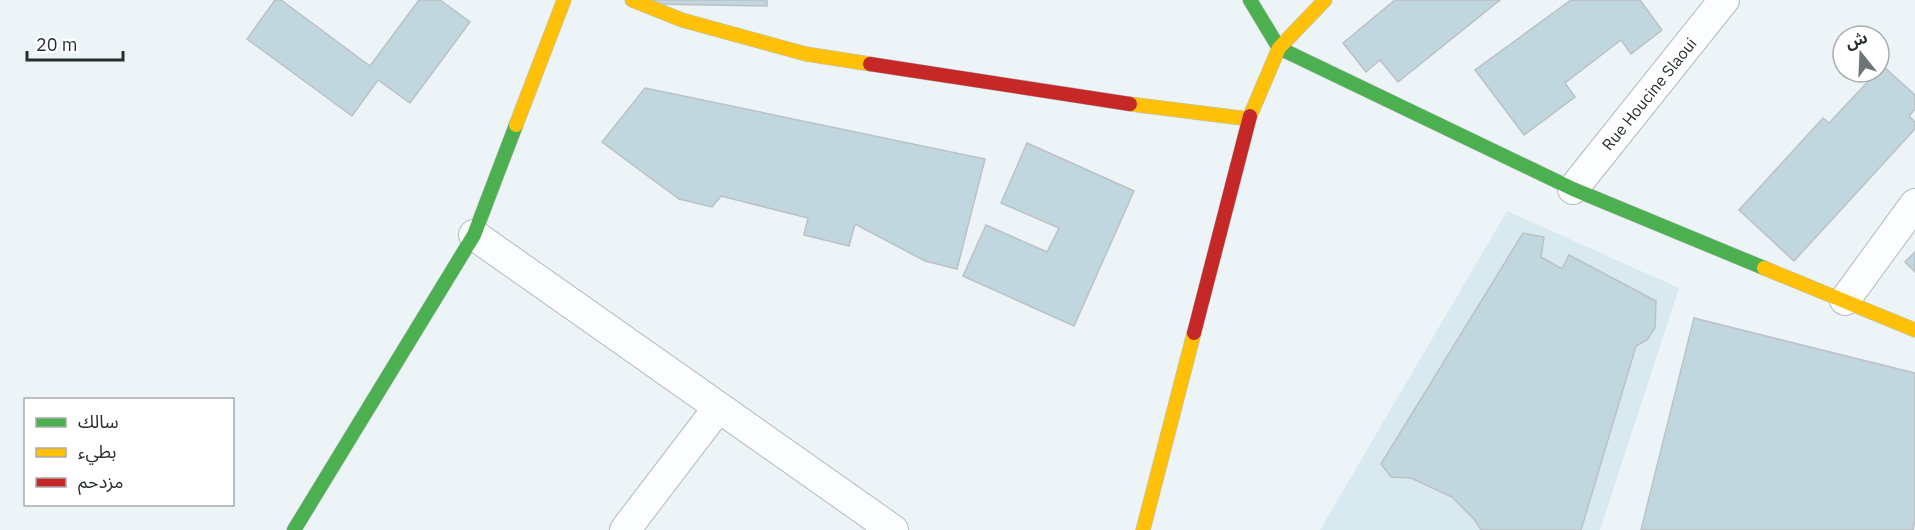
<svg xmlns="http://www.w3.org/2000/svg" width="1915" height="530" viewBox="0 0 1915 530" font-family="'IBM Plex Sans','Noto Sans Arabic',sans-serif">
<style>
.built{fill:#d9e9f0}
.building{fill:#c1d7df;stroke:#bbc1c4;stroke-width:1.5}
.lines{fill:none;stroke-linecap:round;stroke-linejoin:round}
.street-casing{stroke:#b5bbbe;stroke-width:32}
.fast-casing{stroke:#b5bbbe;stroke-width:15}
.slow-casing{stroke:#b5bbbe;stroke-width:15}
.jam-casing{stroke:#b5bbbe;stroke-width:15}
.street{stroke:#fcfdfe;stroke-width:30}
.fast{stroke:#4caf50;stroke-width:14}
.slow{stroke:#ffc107;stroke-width:14}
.jam{stroke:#c62828;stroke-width:14}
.labels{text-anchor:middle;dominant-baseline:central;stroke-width:5;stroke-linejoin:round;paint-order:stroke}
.street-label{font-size:16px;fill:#292f31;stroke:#fff}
</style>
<rect width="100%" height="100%" fill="#ecf4f8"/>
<path class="built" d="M1507 211 1679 288 1600 530H1320Z"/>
<g class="building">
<path d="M275 0H281L370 66 419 0H440L470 22 410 103 378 80 352 116 247 39Z"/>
<path d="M653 0H767V6L653 4Z"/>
<path d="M1395 0H1500L1398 82 1380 60 1366 72 1343 43Z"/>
<path d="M1571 0H1640L1662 30 1631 54 1621 40 1565 83 1575 97 1524 135 1475 70Z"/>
<path d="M1883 66 1915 95V109L1909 116 1915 122V129L1794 261 1739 210 1823 118 1829 123 1877 72H1879Z"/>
<path d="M645 88 985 159 957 269 925 261 855 224 849 246 804 235 808 218 721 196 712 207 679 199 602 142Z"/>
<path d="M1027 143 1134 191 1074 326 963 276 986 225 1047 252 1059 228 1001 203Z"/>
<path d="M1523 233 1544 237 1541 257 1562 269 1569 255 1656 301 1655 328 1647 340 1636 346 1581 530H1481L1474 519 1452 497 1411 478 1391 477 1381 464Z"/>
<path d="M1915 252V272L1905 262Z"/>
<path d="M1694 318 1915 373V520L1913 530H1641Z"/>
</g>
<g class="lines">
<g class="street-casing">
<g id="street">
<path d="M1573 189 1724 0"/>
<path d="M474 235 893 530"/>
<path d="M1845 300 1915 204"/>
<path d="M625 530 718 408"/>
</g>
</g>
<g class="fast-casing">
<g id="fast">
<path d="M1250 0 1279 48 1573 189 1764 268"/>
<path d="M294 530 474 235 516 125"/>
</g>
</g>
<g class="slow-casing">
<g id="slow">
<path d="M632 0 682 20 806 54 870 64"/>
<path d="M1130 104 1249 119"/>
<path d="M1250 116 1279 48 1325 0"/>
<path d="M516 125 564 0"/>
<path d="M1764 268 1915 330"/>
<path d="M1143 530 1194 333"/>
</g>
</g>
<g class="jam-casing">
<g id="jam">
<path d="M870 64 1130 104"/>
<path d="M1194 333 1250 116"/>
</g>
</g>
<use href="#street" class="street"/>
<use href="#fast" class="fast"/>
<use href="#slow" class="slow"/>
<use href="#jam" class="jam"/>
</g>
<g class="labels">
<g class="street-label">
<text transform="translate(1649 94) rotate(-51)">Rue Houcine Slaoui</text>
</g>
</g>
<rect x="24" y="398" width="210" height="108" fill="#ffffff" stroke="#a9acad" stroke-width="1.5"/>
<rect x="36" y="418" width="30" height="9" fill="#4caf50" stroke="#a9acad" stroke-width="1.5"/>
<text x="78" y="428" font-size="18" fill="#292f31">سالك</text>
<rect x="36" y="448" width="30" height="9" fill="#ffc107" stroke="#a9acad" stroke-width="1.5"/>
<text x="78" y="458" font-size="18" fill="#292f31">بطيء</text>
<rect x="36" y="478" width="30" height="9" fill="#c62828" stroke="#a9acad" stroke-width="1.5"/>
<text x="78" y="488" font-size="18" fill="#292f31">مزدحم</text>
<g transform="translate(1861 54) rotate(342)"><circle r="28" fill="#ffffff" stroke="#a9acad" stroke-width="1.5"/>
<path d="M0-4.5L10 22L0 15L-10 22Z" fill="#6d7477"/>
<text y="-9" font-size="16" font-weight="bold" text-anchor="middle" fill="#292f31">ش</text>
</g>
<path d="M27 51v9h96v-9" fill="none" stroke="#292f31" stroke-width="3"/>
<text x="36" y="51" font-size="18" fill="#292f31" stroke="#ffffff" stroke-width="4.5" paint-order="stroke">20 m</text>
</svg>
